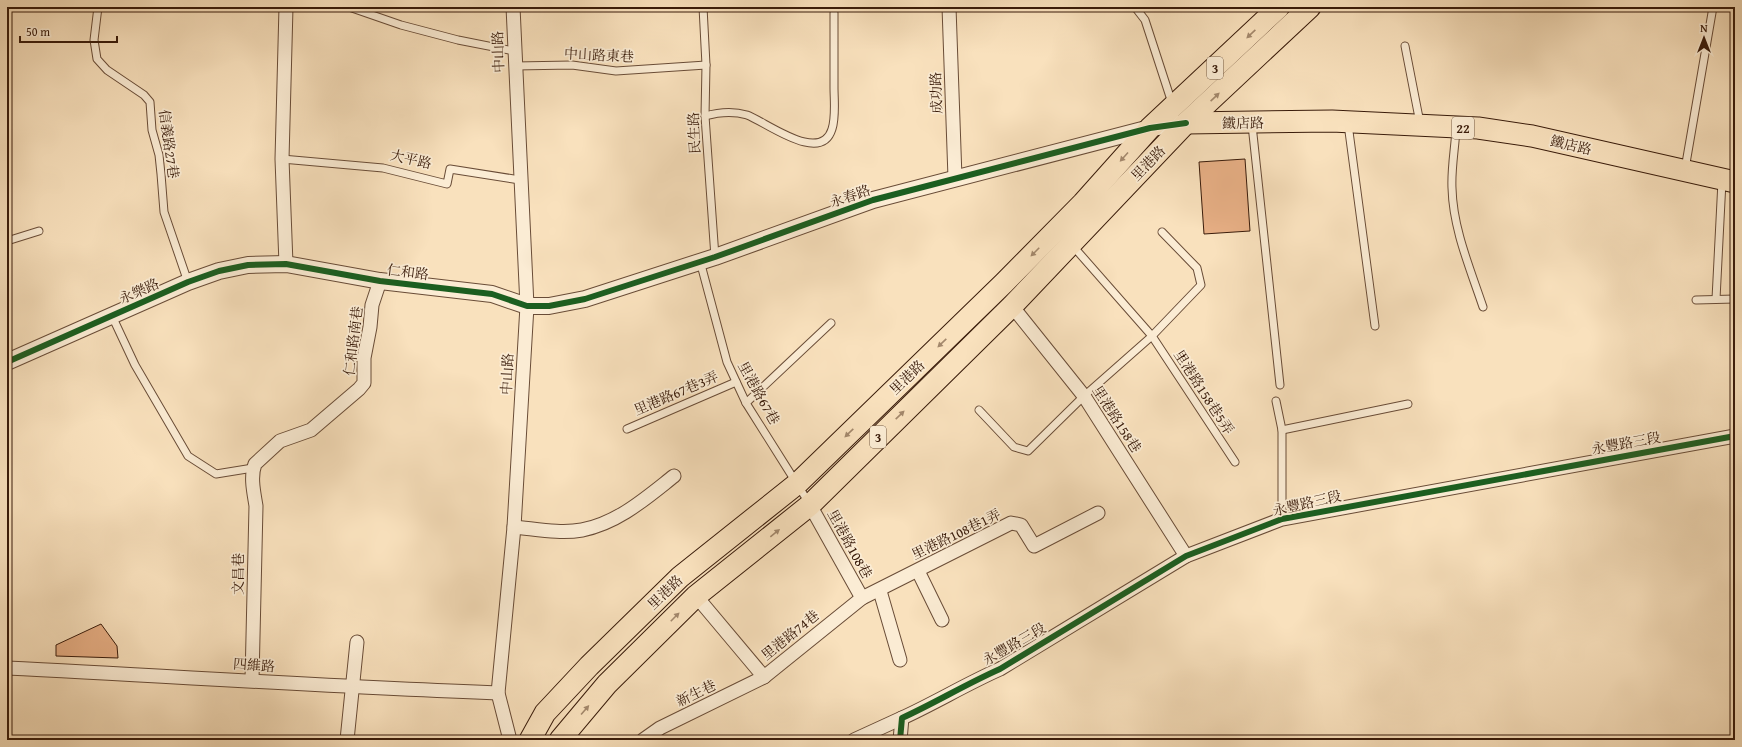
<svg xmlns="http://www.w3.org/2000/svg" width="1742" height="747" viewBox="0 0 1742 747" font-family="'Gentium Book Plus','Noto Serif TC',serif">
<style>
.building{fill:#e7af85;stroke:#391b0a}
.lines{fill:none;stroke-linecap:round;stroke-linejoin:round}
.service-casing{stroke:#694c37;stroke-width:9}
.minor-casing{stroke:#694c37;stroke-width:15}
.tertiary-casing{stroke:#694c37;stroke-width:18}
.primary-casing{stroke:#391b0a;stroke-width:23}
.service{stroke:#fbecd4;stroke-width:7}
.minor{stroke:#fbecd4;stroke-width:13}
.tertiary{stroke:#fbecd4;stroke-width:16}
.primary{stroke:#f9e1bd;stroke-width:21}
.cycleway-casing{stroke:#fbecd4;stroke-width:8}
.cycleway{stroke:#1b5e20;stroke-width:6}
.oneway{fill:#a3886c}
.labels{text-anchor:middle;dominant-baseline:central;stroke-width:3.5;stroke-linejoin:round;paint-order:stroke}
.shield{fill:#fbecd4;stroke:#735a47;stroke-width:1}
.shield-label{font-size:13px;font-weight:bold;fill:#391b0a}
.street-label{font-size:14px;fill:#391b0a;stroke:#fbecd4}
</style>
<rect width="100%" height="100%" fill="#f9e1bd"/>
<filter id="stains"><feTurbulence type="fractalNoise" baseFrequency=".005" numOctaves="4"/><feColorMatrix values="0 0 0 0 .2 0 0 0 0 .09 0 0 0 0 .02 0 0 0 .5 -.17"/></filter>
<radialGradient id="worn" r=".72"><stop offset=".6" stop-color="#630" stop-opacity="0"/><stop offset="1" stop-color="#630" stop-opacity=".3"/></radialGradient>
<g class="building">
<path d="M1245 159 1250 231 1204 234 1199 162Z"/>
<path d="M101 624 117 646 118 658 56 656V645Z"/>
</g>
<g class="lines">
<g class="service-casing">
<g id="service">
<path d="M98 7 94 40 97 59 107 70 144 95 150 102 152 130 159 155 161 174 164 212 188 282"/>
<path d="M349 7 401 25 458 40 514 51"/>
<path d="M703 7 706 65 705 116 715 257"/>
<path d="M1135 7 1145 20 1172 103"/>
<path d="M1405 46 1420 123"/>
<path d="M515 66 572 65 616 71 706 65"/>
<path d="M705 116C719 112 734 111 747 115 766 122 821 165 832 129 836 117 834 100 834 87 834 62 834 38 834 13"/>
<path d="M1348 124 1375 326"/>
<path d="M1252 125 1280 385"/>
<path d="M1456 129C1455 148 1451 169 1452 188 1453 229 1470 268 1483 307"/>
<path d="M282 159 383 168 447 184 450 169 520 180"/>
<path d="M1685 169 1713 7"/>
<path d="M7 241 39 231"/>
<path d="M1072 245 1152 336 1235 462"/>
<path d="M700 261 727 362 746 403 809 503"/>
<path d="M1716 299 1722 181"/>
<path d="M1696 300 1735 299"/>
<path d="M112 316 135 365 188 456 216 474 253 468"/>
<path d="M1276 401 1282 430V519"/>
<path d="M746 403 831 323"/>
<path d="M979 410 1014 447 1028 451 1084 396 1152 336 1201 285 1197 268 1162 232"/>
<path d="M627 429 736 382"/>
<path d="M1282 430 1408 404"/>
</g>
</g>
<g class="minor-casing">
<g id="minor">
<path d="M949 7 955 178"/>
<path d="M286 264 282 159 286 7"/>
<path d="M1012 306 1084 396 1186 556"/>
<path d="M810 505 862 598"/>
<path d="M514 527C536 529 560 534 582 530 618 523 646 498 674 476"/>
<path d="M918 571 942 620"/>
<path d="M880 591 900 660"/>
<path d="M696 596 764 677"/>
<path d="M7 668C171 676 334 687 498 693"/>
<path d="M252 680 256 506C254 493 250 477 255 464L280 441 311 430 359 389 364 383V358L370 327 372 305 380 281"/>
<path d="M347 740 357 642"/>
<path d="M510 740 498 693 514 527 527 306 513 7"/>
<path d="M643 740 660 728 764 677 862 598 1011 523 1021 525 1034 546 1098 513"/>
<path d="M854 740 902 718"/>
<path d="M900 740 902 718C935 703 966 684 1000 669L1186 556 1282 519 1735 436"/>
</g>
</g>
<g class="tertiary-casing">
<path id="tertiary" d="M7 362 188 282 219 271 248 265 286 264 380 281 492 294 527 306H549L585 299 715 257 873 200 1150 128 1186 123"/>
</g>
<g class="primary-casing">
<g id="primary">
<path d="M1186 123 1332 121 1478 128 1532 136 1735 182"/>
<path d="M530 740 545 713 589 666 680 577 798 483 1004 283 1083 203 1150 128 1279 7"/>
<path d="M560 740 607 684 696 596 810 505 1012 306 1186 123 1310 7"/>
</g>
</g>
<use href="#service" class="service"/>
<use href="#minor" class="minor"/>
<use href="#tertiary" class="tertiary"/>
<use href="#primary" class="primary"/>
<g class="cycleway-casing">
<g id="cycleway">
<path d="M7 362 188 282 219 271 248 265 286 264 380 281 492 294 527 306H549L585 299 715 257 873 200 1150 128 1186 123"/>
<path d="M900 740 902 718C935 703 966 684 1000 669L1186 556 1282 519 1735 436"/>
</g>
</g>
<use href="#cycleway" class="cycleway"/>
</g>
<defs><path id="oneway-solid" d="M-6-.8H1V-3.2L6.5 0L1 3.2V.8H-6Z"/></defs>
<g class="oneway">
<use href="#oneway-solid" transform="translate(1251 34) rotate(137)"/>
<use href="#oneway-solid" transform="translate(1215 97) rotate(-43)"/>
<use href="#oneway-solid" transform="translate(1124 157) rotate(132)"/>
<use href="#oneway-solid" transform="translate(1035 252) rotate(135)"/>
<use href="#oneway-solid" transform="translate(942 343) rotate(136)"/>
<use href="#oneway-solid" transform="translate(900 415) rotate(-44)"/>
<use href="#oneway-solid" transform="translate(849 433) rotate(136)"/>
<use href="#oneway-solid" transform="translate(775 533) rotate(-39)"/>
<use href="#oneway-solid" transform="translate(675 617) rotate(-45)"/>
<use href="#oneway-solid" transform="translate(585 710) rotate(-49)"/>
</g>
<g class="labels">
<g class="shield">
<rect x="1207" y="57" width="16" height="22" rx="3"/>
<rect x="1452" y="117" width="22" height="22" rx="3"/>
<rect x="870" y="426" width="16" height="22" rx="3"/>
</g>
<g class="shield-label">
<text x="1215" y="68">3</text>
<text x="1463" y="128">22</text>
<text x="878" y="437">3</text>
</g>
<g class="street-label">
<text transform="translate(498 52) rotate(-92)">中山路</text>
<text transform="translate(599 55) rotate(3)">中山路東巷</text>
<text transform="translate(936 93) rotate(-92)">成功路</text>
<text transform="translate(1243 123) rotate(-1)">鐵店路</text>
<text transform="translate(694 133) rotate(-93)">民生路</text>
<text transform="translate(169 144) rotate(82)">信義路27巷</text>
<text transform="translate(1571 145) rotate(13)">鐵店路</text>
<text transform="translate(411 159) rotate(13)">大平路</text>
<text transform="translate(1148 163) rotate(-46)">里港路</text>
<text transform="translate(850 196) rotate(-19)">永春路</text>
<text transform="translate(408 272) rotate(7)">仁和路</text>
<text transform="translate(139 291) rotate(-24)">永樂路</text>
<text transform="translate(353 341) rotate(-83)">仁和路南巷</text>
<text transform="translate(507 374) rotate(-87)">中山路</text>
<text transform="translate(907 377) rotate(-44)">里港路</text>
<text transform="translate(1204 392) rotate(57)">里港路158巷5弄</text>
<text transform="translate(676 393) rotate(-23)">里港路67巷3弄</text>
<text transform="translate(759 393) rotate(61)">里港路67巷</text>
<text transform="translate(1117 419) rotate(57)">里港路158巷</text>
<text transform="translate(1626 443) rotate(-10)">永豐路三段</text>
<text transform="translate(1307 503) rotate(-13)">永豐路三段</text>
<text transform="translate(956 534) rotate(-26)">里港路108巷1弄</text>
<text transform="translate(850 544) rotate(61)">里港路108巷</text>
<text transform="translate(238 574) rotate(-89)">文昌巷</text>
<text transform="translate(665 592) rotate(-44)">里港路</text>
<text transform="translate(790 635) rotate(-39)">里港路74巷</text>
<text transform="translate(1014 644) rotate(-30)">永豐路三段</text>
<text transform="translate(254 665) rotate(4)">四維路</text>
<text transform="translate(696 693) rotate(-26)">新生巷</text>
</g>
</g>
<rect width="1742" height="747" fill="none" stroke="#f9e1bd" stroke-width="24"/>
<rect x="8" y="8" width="1726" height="731" fill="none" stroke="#391b0a" stroke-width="2"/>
<rect x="12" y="12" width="1718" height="723" fill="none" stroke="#391b0a"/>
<g transform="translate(1704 38)" stroke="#fbecd4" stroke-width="3" paint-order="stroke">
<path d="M0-3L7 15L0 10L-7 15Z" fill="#391b0a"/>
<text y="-6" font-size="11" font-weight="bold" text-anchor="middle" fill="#391b0a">N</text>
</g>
<path d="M20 36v6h97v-6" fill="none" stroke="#391b0a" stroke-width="2"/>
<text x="26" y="36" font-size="12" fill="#391b0a" stroke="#fbecd4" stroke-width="3" paint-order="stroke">50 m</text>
<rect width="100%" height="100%" filter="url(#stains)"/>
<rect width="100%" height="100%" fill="url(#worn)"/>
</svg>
